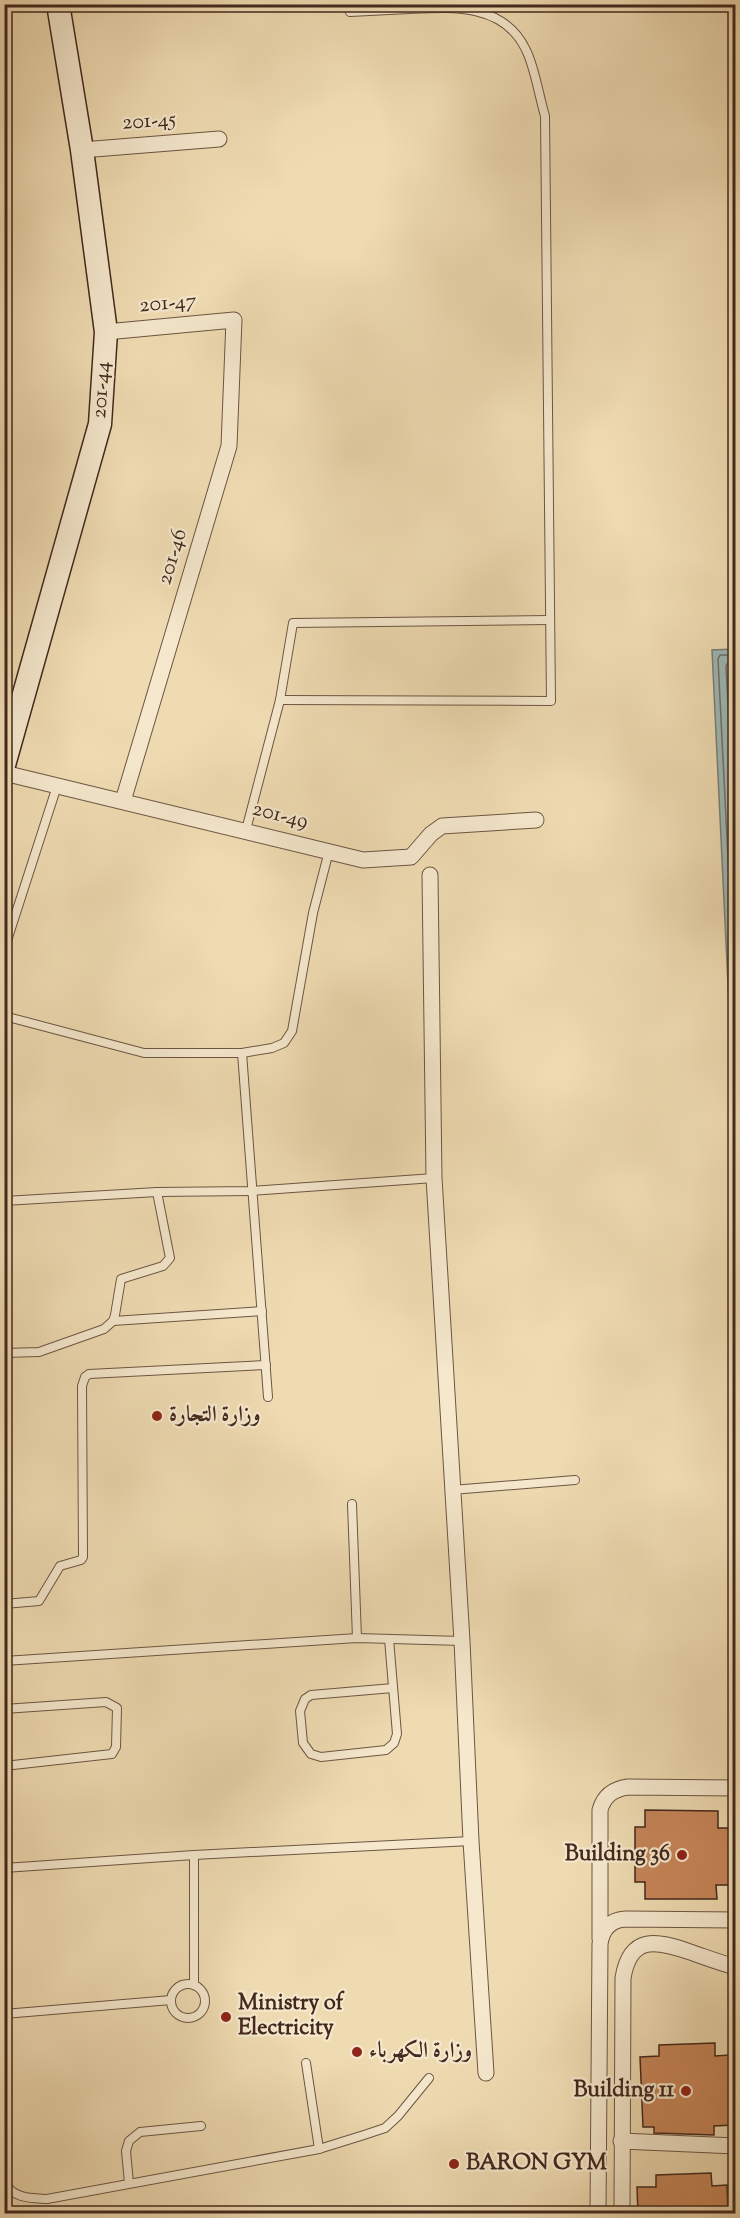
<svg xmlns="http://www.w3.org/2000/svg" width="740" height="2218" viewBox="0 0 740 2218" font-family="'Sorts Mill Goudy',Amiri,serif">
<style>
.water{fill:#9db9b6;stroke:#797f79;stroke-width:1.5}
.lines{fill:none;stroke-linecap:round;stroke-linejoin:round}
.shore{stroke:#70706a;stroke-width:1.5}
.building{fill:#c78659;stroke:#42281e;stroke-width:1.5}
.lane-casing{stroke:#6d5543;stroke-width:10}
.street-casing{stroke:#6d5543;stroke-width:17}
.secondary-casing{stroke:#42281e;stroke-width:25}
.lane{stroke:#f5e8cd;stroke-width:8}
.street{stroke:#f5e8cd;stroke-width:15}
.secondary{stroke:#f5e8cd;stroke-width:22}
.poi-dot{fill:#8f2418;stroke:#f5e8cd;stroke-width:2}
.labels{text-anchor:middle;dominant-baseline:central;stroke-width:4.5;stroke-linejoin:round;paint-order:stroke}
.street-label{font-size:22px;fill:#42281e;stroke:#f5e8cd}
.poi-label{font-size:22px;font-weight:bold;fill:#42281e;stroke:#f5e8cd;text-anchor:start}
</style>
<rect width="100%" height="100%" fill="#efdbb2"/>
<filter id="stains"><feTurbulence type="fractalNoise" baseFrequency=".00333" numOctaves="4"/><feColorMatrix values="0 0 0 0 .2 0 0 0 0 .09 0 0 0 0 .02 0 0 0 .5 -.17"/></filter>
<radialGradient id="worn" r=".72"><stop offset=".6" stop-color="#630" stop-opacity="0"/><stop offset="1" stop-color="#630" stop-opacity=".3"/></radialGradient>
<path class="water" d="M735 649 736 1026H730L712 650Z"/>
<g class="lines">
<g class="shore">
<path d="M736 655H720L718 659 736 1019"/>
<path d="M736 662 728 663 726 666 736 864"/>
</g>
</g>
<g class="building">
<path d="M645 1810 718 1811V1828H729V1885H716L717 1899H645V1882H635V1827H645Z"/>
<path d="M715 2043V2056L730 2055 733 2125 714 2126V2135L654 2133V2127H643L640 2057 659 2056V2045Z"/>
<path d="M711 2173 712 2186 727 2185 728 2214H638L637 2187H656V2175Z"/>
</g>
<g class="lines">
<g class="lane-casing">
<g id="lane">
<path d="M280 700 551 701 545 116C539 96 535 68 526 50 504 3 452 7 409 9 389 10 370 11 350 12"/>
<path d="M246 830 280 700 293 623 550 620"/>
<path d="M4 950 57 786"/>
<path d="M4 1016 144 1053H242L272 1048 284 1043 292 1031 313 913 329 851"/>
<path d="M242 1053 268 1397"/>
<path d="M4 1201 157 1192 252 1191 434 1178"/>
<path d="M113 1321 262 1311"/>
<path d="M4 1353 39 1352 104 1329 113 1321 115 1315 121 1279 163 1266 170 1258 157 1192"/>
<path d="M452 1490 575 1480"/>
<path d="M352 1504 357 1638"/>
<path d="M4 1604 39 1601 60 1566 81 1560 83 1557 82 1386 85 1377 89 1374 266 1365"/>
<path d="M389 1639 397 1734 394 1743 386 1750 321 1757 311 1754 303 1743 300 1711 305 1699 311 1695 393 1688"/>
<path d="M4 1661 357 1638 462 1641"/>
<path d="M4 1709 106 1702 117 1708 116 1747 112 1754 4 1766"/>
<path d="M194 1855V1985"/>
<path d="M4 1868 194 1855 471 1841"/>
<circle cx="188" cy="2001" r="17"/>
<path d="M4 2014 171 2000"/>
<path d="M306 2063 319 2149"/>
<path d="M4 2182C14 2199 30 2198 47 2199L319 2149 364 2135 385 2128 398 2116 429 2078"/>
<path d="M129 2183 126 2151 129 2141 140 2132 201 2126"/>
</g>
</g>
<g class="street-casing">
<g id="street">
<path d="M82 150 219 139"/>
<path d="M106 332 234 320 229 446 123 801"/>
<path d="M4 773 363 860 411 857 431 834 442 826 536 820"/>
<path d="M430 875 434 1178 462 1641 471 1841 486 2073"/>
<path d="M600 1939V1810C604 1796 613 1789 628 1787L736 1788"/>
<path d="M621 2141 736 2146"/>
<path d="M598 2214 600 1944C602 1929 610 1920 625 1919L736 1920"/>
<path d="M622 2214 623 1978C630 1935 656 1940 690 1952 705 1957 720 1963 736 1967"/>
</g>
</g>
<g class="secondary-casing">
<path id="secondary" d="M4 765 100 424 106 332 82 150 58 4"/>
</g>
<use href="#lane" class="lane"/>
<use href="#street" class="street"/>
<use href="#secondary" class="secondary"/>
</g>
<g class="poi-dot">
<circle cx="157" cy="1416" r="6"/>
<circle cx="682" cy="1855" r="6"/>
<circle cx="226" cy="2017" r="6"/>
<circle cx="357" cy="2052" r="6"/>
<circle cx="686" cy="2091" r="6"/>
<circle cx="454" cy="2164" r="6"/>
</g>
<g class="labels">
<g class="street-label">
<text transform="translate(149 122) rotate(-4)">201-45</text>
<text transform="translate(168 304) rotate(-5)">201-47</text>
<text transform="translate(102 390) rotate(-86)">201-44</text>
<text transform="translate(173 557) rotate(-73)">201-46</text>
<text transform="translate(280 816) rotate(14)">201-49</text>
</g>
<g class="poi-label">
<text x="169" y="1416">وزارة التجارة</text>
<text x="670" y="1855" text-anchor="end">Building 36</text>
<text x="238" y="2004">Ministry of<tspan x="238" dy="25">Electricity</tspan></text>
<text x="369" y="2052">وزارة الكهرباء</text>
<text x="674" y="2091" text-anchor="end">Building 11</text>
<text x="466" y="2164">BARON GYM</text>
</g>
</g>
<rect width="740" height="2218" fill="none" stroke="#efdbb2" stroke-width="24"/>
<rect x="6" y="6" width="728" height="2206" fill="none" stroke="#42281e" stroke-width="3"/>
<rect x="12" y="12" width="716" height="2194" fill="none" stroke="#42281e" stroke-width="1.5"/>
<rect width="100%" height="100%" filter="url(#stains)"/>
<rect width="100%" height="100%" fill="url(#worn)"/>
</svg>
